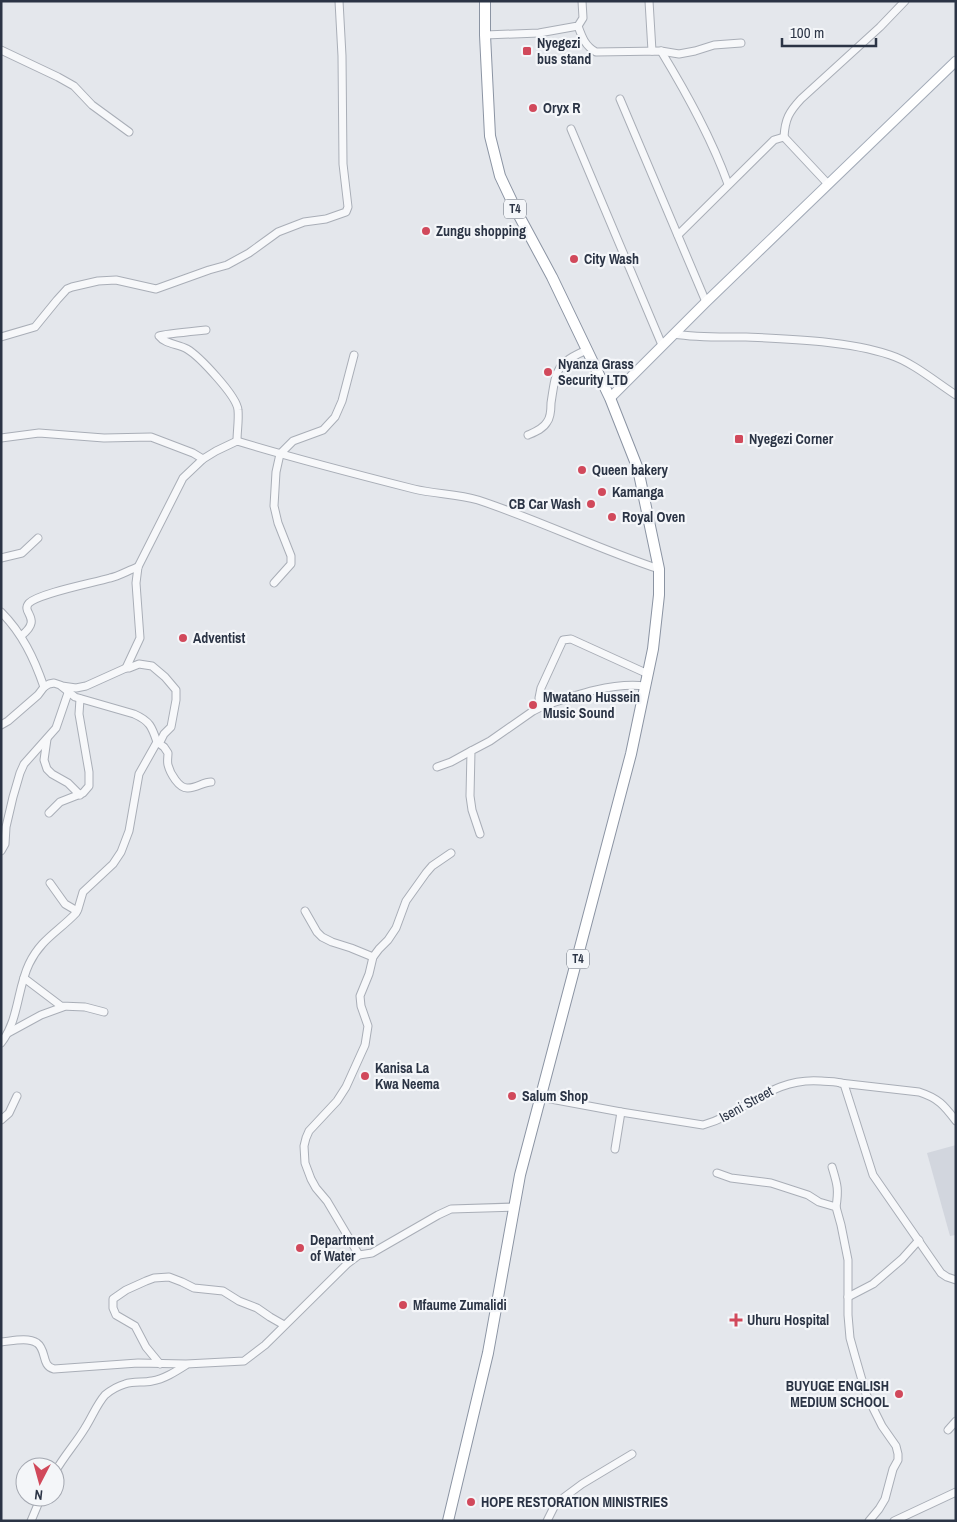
<svg xmlns="http://www.w3.org/2000/svg" width="957" height="1522" viewBox="0 0 957 1522" font-family="'Archivo Narrow',sans-serif">
<style>
.built{fill:#d2d6de}
.lines{fill:none;stroke-linecap:round;stroke-linejoin:round}
.minor-casing{stroke:#a9aeb7;stroke-width:9}
.major-casing{stroke:#a3abb8;stroke-width:11}
.highway-casing{stroke:#8b94a3;stroke-width:12}
.minor{stroke:#f7f8fa;stroke-width:7}
.major{stroke:#fff;stroke-width:9}
.highway{stroke:#fff;stroke-width:10}
.poi-dot{fill:#d1495b;stroke:#f4f6f9;stroke-width:2}
.labels{text-anchor:middle;dominant-baseline:central;stroke-width:4.5;stroke-linejoin:round;paint-order:stroke}
.shield{fill:#f4f6f9;stroke:#676e7b;stroke-width:1}
.shield-label{font-size:12px;font-weight:bold;fill:#2b3445}
.poi-label{font-size:14px;font-weight:bold;fill:#2b3445;stroke:#f4f6f9;text-anchor:start}
.street-label{font-size:14px;fill:#2b3445;stroke:#f4f6f9}
</style>
<rect width="100%" height="100%" fill="#e4e7ec"/>
<path class="built" d="M956 1145V1235L950 1236 927 1153Z"/>
<g class="lines">
<g class="minor-casing">
<g id="minor">
<path d="M649 1 652 51"/>
<path d="M578 26C582 37 585 46 596 52L661 51 679 54 695 51 714 45 741 43"/>
<path d="M485 35 539 33 578 26 583 18 582 1"/>
<path d="M1 50 58 77 74 86 92 105 129 132"/>
<path d="M661 51C687 94 711 137 728 184"/>
<path d="M620 99 706 302"/>
<path d="M571 129 662 345"/>
<path d="M784 137C785 119 789 112 801 99L880 27 905 1"/>
<path d="M678 235 774 140 784 137 828 184"/>
<path d="M206 330C197 331 164 334 159 336 165 344 178 344 187 349 199 356 237 396 238 410 239 420 237 431 237 441"/>
<path d="M674 334C698 338 722 337 746 337 791 339 848 341 890 355 912 362 936 382 956 395"/>
<path d="M1 337 35 327 57 300 67 289 72 287 98 281 116 280 156 289 209 270 227 265 249 253 278 232 304 222 326 219 346 212 348 207 343 164 342 56 339 1"/>
<path d="M528 435C535 432 543 429 547 422 551 417 551 409 551 403 556 371 555 363 587 350"/>
<path d="M1 438 39 433 104 438 151 437 193 453 203 459"/>
<path d="M1 558 22 553 38 538"/>
<path d="M274 583 291 564V556L278 523 274 506 276 472 280 454 293 441 323 430 335 417 342 401 354 355"/>
<path d="M1 612C22 633 34 658 44 687"/>
<path d="M21 636C44 618 20 613 29 603 40 593 93 583 110 578 119 576 129 570 138 567"/>
<path d="M62 686 76 688 86 686 126 668"/>
<path d="M541 707 539 698 541 688 563 640 571 639 648 674"/>
<path d="M1 725 8 721 38 695 44 687 49 684 54 683 60 685 75 697 134 714C150 721 152 727 157 742L139 774 129 831 121 852 113 864 83 892 78 909 76 913C58 932 41 939 29 964 17 989 19 1020 1 1043"/>
<path d="M47 739 44 760 47 769 52 774 68 783 80 795"/>
<path d="M437 767 451 762 471 751"/>
<path d="M211 782C203 782 197 788 188 788 179 789 170 773 168 765 167 761 168 757 168 753L164 747 157 742 161 740 164 734 171 727 176 700V690L165 677 152 666 139 664 129 668H126L140 638 136 583 138 567 183 478 203 459 216 451 237 441C296 459 355 474 414 489 435 494 457 494 478 500 539 520 598 549 659 569"/>
<path d="M49 813 60 802 83 793 89 786V772L79 714 80 699"/>
<path d="M480 834 472 810 470 796 471 751 490 741 533 711 541 707C573 696 611 682 645 686"/>
<path d="M1 851 5 844 6 827 13 797 20 773 24 764 56 728 68 693"/>
<path d="M50 883 65 904 77 911"/>
<path d="M305 911 317 932 322 937 332 942 351 948 373 957"/>
<path d="M24 978 61 1006 85 1007 104 1012"/>
<path d="M8 1033 41 1015 63 1007"/>
<path d="M840 1083 919 1092C938 1098 944 1105 956 1121"/>
<path d="M540 1097 621 1112 703 1125C746 1113 771 1077 821 1081 828 1082 837 1081 844 1084L873 1175 941 1273 947 1277 956 1280"/>
<path d="M1 1120 9 1113 17 1096"/>
<path d="M615 1149 621 1112"/>
<path d="M832 1167C837 1184 839 1188 836 1207"/>
<path d="M717 1173 731 1178 771 1183 808 1195 819 1202 836 1207 841 1225 848 1260V1315L850 1338 855 1356 866 1394 882 1426 896 1446 898 1454V1460L893 1469 885 1499 879 1509 869 1521"/>
<path d="M359 1255 327 1201 316 1188 311 1179 305 1163 304 1146 306 1138 309 1131 337 1101 346 1087 365 1045 368 1026 361 1006 360 996 369 974 373 957 379 949 388 940 396 928 406 901 426 873 432 866 451 853"/>
<path d="M848 1297 873 1284 902 1259 919 1240"/>
<path d="M1 1342C12 1341 28 1337 37 1343 47 1350 41 1366 54 1369L138 1363 186 1364 244 1361 265 1345 347 1264 359 1255 372 1253 438 1215 451 1209 514 1207"/>
<path d="M160 1364 146 1347 135 1326 116 1315 113 1308V1299L126 1290 146 1281 154 1278 169 1277 182 1282 194 1288 223 1291 239 1301 257 1308 270 1317 284 1325"/>
<path d="M948 1430 956 1421"/>
<path d="M55 1472C64 1456 76 1443 85 1428 92 1417 97 1404 105 1395 111 1390 118 1386 125 1384 134 1381 143 1383 152 1381 164 1379 175 1372 186 1365"/>
<path d="M31 1521 41 1497"/>
<path d="M547 1521 554 1507 559 1501 582 1484 632 1454"/>
<path d="M894 1521 956 1492"/>
</g>
</g>
<g class="major-casing">
<path id="major" d="M610 398 706 302 956 61"/>
</g>
<g class="highway-casing">
<path id="highway" d="M448 1521 488 1353 520 1175 631 754 653 649 659 595V569L638 469 610 398 587 350 552 277 517 212 500 176 490 136 485 35V1"/>
</g>
<use href="#minor" class="minor"/>
<use href="#major" class="major"/>
<use href="#highway" class="highway"/>
</g>
<g class="poi-dot">
<rect x="522" y="46" width="10" height="10" rx="2.5"/>
<circle cx="533" cy="108" r="5"/>
<circle cx="426" cy="231" r="5"/>
<circle cx="574" cy="259" r="5"/>
<circle cx="548" cy="372" r="5"/>
<rect x="734" y="434" width="10" height="10" rx="2.5"/>
<circle cx="582" cy="470" r="5"/>
<circle cx="602" cy="492" r="5"/>
<circle cx="591" cy="504" r="5"/>
<circle cx="612" cy="517" r="5"/>
<circle cx="183" cy="638" r="5"/>
<circle cx="533" cy="705" r="5"/>
<circle cx="365" cy="1076" r="5"/>
<circle cx="512" cy="1096" r="5"/>
<circle cx="300" cy="1248" r="5"/>
<circle cx="403" cy="1305" r="5"/>
<path d="M733.5 1312.5h5v5h5v5h-5v5h-5v-5h-5v-5h5z"/>
<circle cx="899" cy="1394" r="5"/>
<circle cx="471" cy="1502" r="5"/>
</g>
<g class="labels">
<g class="shield">
<rect x="504" y="199.5" width="22" height="19" rx="4"/>
<rect x="567" y="949.5" width="22" height="19" rx="4"/>
</g>
<g class="shield-label">
<text x="515" y="209">T4</text>
<text x="578" y="959">T4</text>
</g>
<g class="poi-label">
<text x="537" y="43">Nyegezi<tspan x="537" dy="16">bus stand</tspan></text>
<text x="543" y="108">Oryx R</text>
<text x="436" y="231">Zungu shopping</text>
<text x="584" y="259">City Wash</text>
<text x="558" y="364">Nyanza Grass<tspan x="558" dy="16">Security LTD</tspan></text>
<text x="749" y="439">Nyegezi Corner</text>
<text x="592" y="470">Queen bakery</text>
<text x="612" y="492">Kamanga</text>
<text x="581" y="504" text-anchor="end">CB Car Wash</text>
<text x="622" y="517">Royal Oven</text>
<text x="193" y="638">Adventist</text>
<text x="543" y="697">Mwatano Hussein<tspan x="543" dy="16">Music Sound</tspan></text>
<text x="375" y="1068">Kanisa La<tspan x="375" dy="16">Kwa Neema</tspan></text>
<text x="522" y="1096">Salum Shop</text>
<text x="310" y="1240">Department<tspan x="310" dy="16">of Water</tspan></text>
<text x="413" y="1305">Mfaume Zumalidi</text>
<text x="747" y="1320">Uhuru Hospital</text>
<text x="889" y="1386" text-anchor="end">BUYUGE ENGLISH<tspan x="889" dy="16">MEDIUM SCHOOL</tspan></text>
<text x="481" y="1502">HOPE RESTORATION MINISTRIES</text>
</g>
<g class="street-label">
<text transform="translate(746 1104) rotate(-29)">Iseni Street</text>
</g>
</g>
<rect width="957" height="1522" fill="none" stroke="#2b3445" stroke-width="5"/>
<g transform="translate(40 1482) rotate(186)"><circle r="24" fill="#f4f6f9" stroke="#a4a8b1"/>
<path d="M0-4L9 19L0 12L-9 19Z" fill="#d1495b"/>
<text y="-8" font-size="14" font-weight="bold" text-anchor="middle" fill="#2b3445">N</text>
</g>
<path d="M782 38v8h94v-8" fill="none" stroke="#2b3445" stroke-width="2.5"/>
<text x="790" y="38" font-size="15" fill="#2b3445" stroke="#f4f6f9" stroke-width="4" paint-order="stroke">100 m</text>
</svg>
